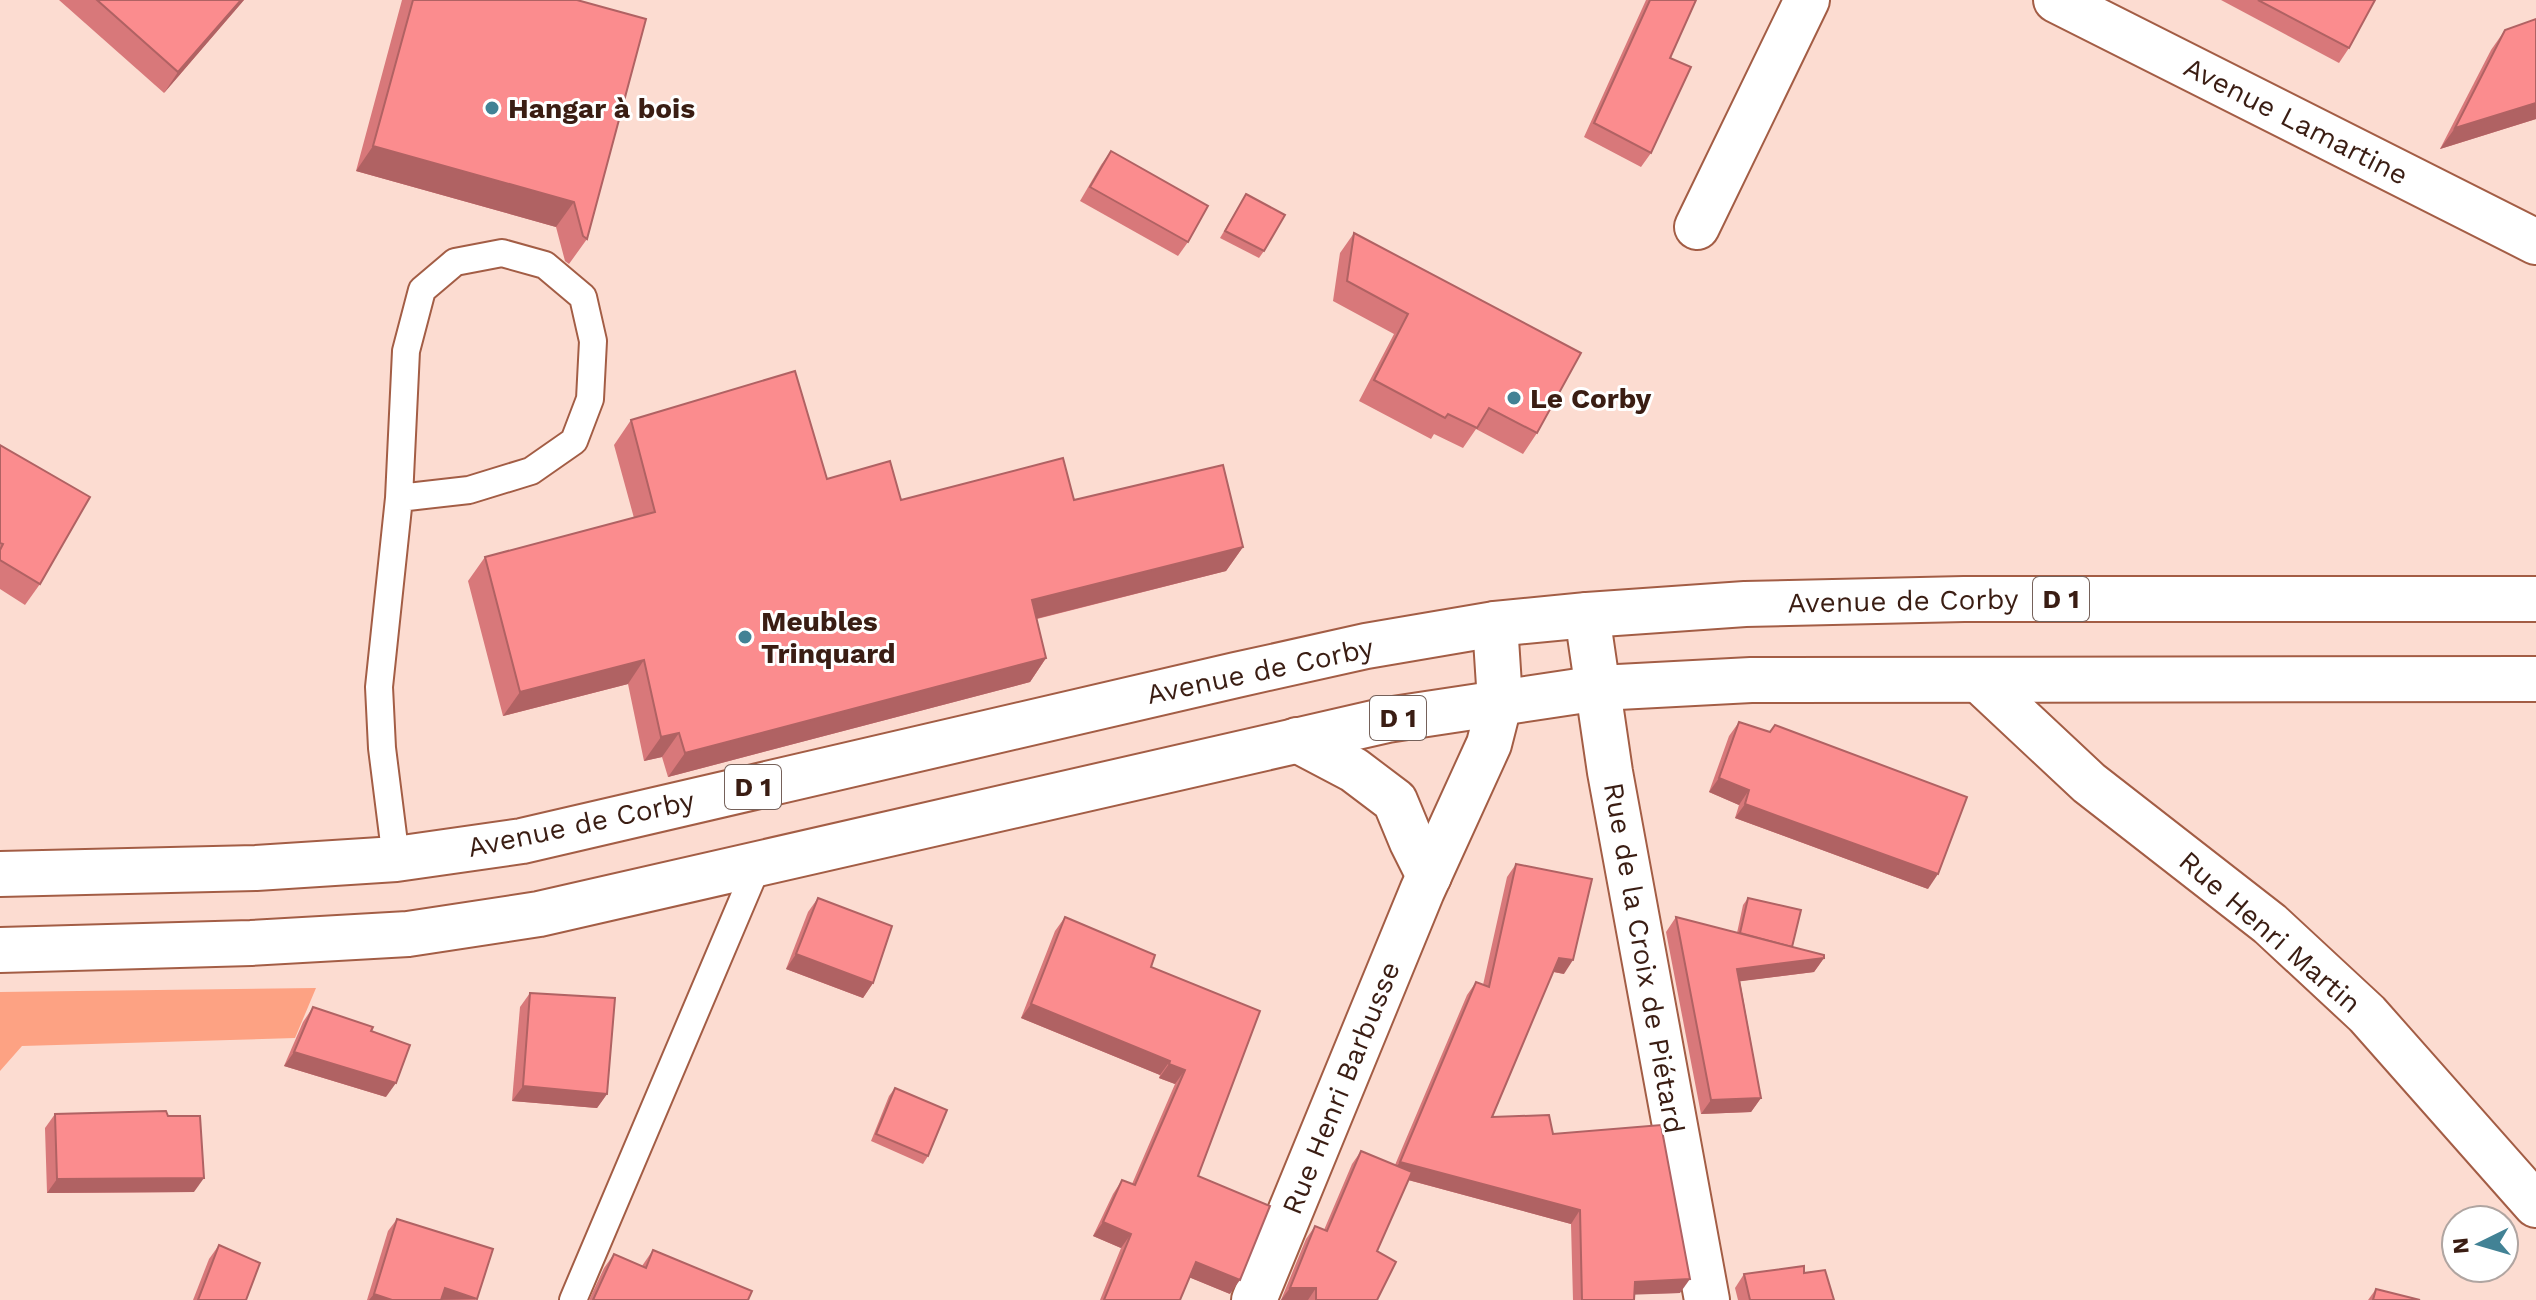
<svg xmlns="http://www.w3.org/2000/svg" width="2536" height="1300" viewBox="0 0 2536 1300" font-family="'Work Sans',sans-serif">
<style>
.green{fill:#fda283}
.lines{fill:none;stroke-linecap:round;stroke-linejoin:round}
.service-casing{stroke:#a35d45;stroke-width:30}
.minor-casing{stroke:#a35d45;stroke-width:48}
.primary-casing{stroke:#a35d45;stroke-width:48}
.service{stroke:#fff;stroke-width:26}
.minor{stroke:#fff;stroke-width:44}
.primary{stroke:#fff;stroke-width:44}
.wall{fill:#d8787a}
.shaded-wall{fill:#b06263}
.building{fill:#fb8c8e;stroke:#b06263;stroke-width:2}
.poi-dot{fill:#428295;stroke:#fff;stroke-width:3}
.labels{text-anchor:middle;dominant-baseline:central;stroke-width:6;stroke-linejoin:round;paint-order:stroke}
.shield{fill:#fff;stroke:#75615a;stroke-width:2}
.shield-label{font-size:26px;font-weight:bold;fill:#3a1d13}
.poi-label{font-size:28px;font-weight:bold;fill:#3a1d13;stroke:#fff;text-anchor:start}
.street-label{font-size:28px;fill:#3a1d13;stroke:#fff}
</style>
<rect width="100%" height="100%" fill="#fcdcd1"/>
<path class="green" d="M316 988 295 1038 22 1046 0 1071V992Z"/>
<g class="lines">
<g class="service-casing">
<g id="service">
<path d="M396 859 382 748 379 687 399 498 406 351 422 290 455 262 502 253 545 265 583 297 593 341 590 399 574 441 531 471 469 490 399 498"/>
<path d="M573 1300 758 864"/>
</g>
</g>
<g class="minor-casing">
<g id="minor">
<path d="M2056 0 2536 242"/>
<path d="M1697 227 1807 0"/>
<path d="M1587 615 1610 772 1707 1300"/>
<path d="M1980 681 2089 783 2270 924 2367 1014 2536 1205"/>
<path d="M1297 740 1354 770 1395 801 1412 842 1429 876"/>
<path d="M1254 1300 1422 891 1489 744 1500 701 1495 624"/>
</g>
</g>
<g class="primary-casing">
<g id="primary">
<path d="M0 874 256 868 396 859 522 841 1236 675 1366 646 1495 624 1587 615 1745 604 1964 599H2536"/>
<path d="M0 950 251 943 408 934 539 914 1387 720 1599 688 1751 680 2536 679"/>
</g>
</g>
<use href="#service" class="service"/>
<use href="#minor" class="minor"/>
<use href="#primary" class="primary"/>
</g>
<g class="wall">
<path d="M59 0H244L164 93Z"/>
<path d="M402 0H577L587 239 569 264 565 261 556 227 356 171Z"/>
<path d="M1646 0H1696L1670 58 1651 153 1641 167 1584 137Z"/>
<path d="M2221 0H2375L2349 48 2339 63Z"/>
<path d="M2536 19V119L2440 149 2491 50 2505 30Z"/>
<path d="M1111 151 1188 242 1178 256 1080 201 1101 165Z"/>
<path d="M1246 194 1264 251 1259 258 1220 238Z"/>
<path d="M1354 233 1537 433 1523 454 1476 429 1463 448 1434 434 1431 439 1359 401 1394 334 1333 301 1340 253Z"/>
<path d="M631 420 827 479 901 500H1074L1243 547 1226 571 1037 619 1046 658 1030 682 668 777 662 757 644 761 628 684 503 716 468 581 485 557 634 518 614 445Z"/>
<path d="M0 445 40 584 25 605 0 589Z"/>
<path d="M1739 722 1928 889 1735 818 1739 805 1709 792 1729 736Z"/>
<path d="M1516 864 1564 974 1553 972 1492 1117 1553 1134 1680 1293 1634 1294V1300H1573L1571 1224 1408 1180 1377 1251V1300H1281L1306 1239 1315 1226 1324 1230 1352 1164 1361 1151 1395 1165 1467 995 1476 982 1483 985 1507 877Z"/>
<path d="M818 898 873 983 863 998 786 969 808 912Z"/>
<path d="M1748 898 1792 947 1824 958 1814 972 1740 981 1761 1098 1751 1112 1701 1114 1666 932 1676 917 1737 933 1743 905Z"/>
<path d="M1065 917 1151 967 1260 1011 1198 1176 1230 1294 1189 1277 1180 1300H1100L1121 1248 1093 1236 1113 1194 1122 1180 1132 1184 1175 1084 1159 1078 1160 1075 1021 1018 1055 931Z"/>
<path d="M530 993 607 1094 597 1108 512 1101 520 1007Z"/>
<path d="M313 1007 386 1097 284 1066 303 1022Z"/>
<path d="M895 1088 928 1156 923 1164 871 1141 889 1096Z"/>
<path d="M55 1114 194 1192 47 1193 45 1128Z"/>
<path d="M397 1219 476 1300H367L388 1231Z"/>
<path d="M219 1245 246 1300H193L209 1259Z"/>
<path d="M653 1250 748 1300H589L604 1268 614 1254 642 1266Z"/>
<path d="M1804 1273 1834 1300H1738L1735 1288 1744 1274Z"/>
<path d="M2376 1289 2420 1300H2368Z"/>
</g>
<g class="shaded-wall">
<path d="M241 0H244L164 93 178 72Z"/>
<path d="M2536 103V119L2440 149 2455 128Z"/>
<path d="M373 146 574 202 556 227 356 171Z"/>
<path d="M1243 547 1226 571 1015 624 1032 600Z"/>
<path d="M1046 658 1030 682 668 777 685 753Z"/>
<path d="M644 660 628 684 503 716 520 692Z"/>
<path d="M679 733 662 757 644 761 661 737Z"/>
<path d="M1719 778 1749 790 1739 805 1709 792Z"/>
<path d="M1745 804 1938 874 1928 889 1735 818Z"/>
<path d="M796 954 873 983 863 998 786 969Z"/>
<path d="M1559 958 1573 960 1564 974 1550 971Z"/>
<path d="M1824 958 1814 972 1727 983 1737 969Z"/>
<path d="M1031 1004 1170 1061 1160 1075 1021 1018Z"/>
<path d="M294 1052 396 1083 386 1097 284 1066Z"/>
<path d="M1169 1064 1185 1070 1175 1084 1159 1078Z"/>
<path d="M523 1086 607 1094 597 1108 512 1101Z"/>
<path d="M1761 1098 1751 1112 1701 1114 1711 1100Z"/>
<path d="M1400 1162 1580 1210 1571 1224 1390 1175Z"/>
<path d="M204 1178 194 1192 47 1193 57 1179Z"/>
<path d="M1103 1222 1131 1234 1121 1248 1093 1236Z"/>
<path d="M1196 1262 1240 1280 1230 1294 1186 1276Z"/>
<path d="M1690 1279 1680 1293 1625 1295 1635 1282Z"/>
<path d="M445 1288 477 1299 436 1300Z"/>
<path d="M1290 1288H1316L1308 1300H1281Z"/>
<path d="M374 1294 392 1300H369Z"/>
</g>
<g class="building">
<path d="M97 0H241L178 72Z"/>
<path d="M413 0H577L646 19 587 239 583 236 574 202 373 146Z"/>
<path d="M1650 0H1696L1670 58 1691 67 1651 153 1594 123Z"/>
<path d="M2258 0H2375L2349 48Z"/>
<path d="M2536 19V103L2455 128 2505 30Z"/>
<path d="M1111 151 1208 206 1188 242 1090 187Z"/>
<path d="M1246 194 1285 215 1264 251 1225 231Z"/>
<path d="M1354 233 1581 353 1537 433 1489 408 1477 428 1448 414 1445 418 1374 380 1408 314 1347 281Z"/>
<path d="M795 371 827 479 890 461 901 500 1063 458 1074 500 1223 465 1243 547 1032 600 1046 658 685 753 679 733 661 737 644 660 520 692 485 557 655 512 631 420Z"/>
<path d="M0 445 90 497 40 584 0 560V550L3 544 0 543Z"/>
<path d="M1739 722 1770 732 1775 725 1967 797 1938 874 1745 804 1749 790 1719 778Z"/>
<path d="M1516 864 1592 879 1573 960 1559 958 1492 1117 1549 1115 1553 1134 1661 1125 1690 1279 1635 1282 1634 1300H1582L1580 1210 1400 1162 1476 982 1489 987Z"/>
<path d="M818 898 892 926 873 983 796 954Z"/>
<path d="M1748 898 1801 910 1792 947 1740 933Z"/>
<path d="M1065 917 1155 955 1151 967 1260 1011 1198 1176 1270 1206 1240 1280 1196 1262 1180 1300H1104L1131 1234 1103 1222 1122 1180 1135 1185 1185 1070 1169 1064 1170 1061 1031 1004Z"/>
<path d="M1676 917 1824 955V958L1737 969 1761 1098 1711 1100Z"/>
<path d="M530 993 615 998 607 1094 523 1086Z"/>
<path d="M313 1007 373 1027 371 1031 410 1045 396 1083 294 1052Z"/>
<path d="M895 1088 947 1110 928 1156 876 1134Z"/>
<path d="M166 1111 168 1116H200L204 1178 57 1179 55 1114Z"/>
<path d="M1361 1151 1412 1172 1377 1251 1396 1262 1377 1300H1316V1288H1290L1315 1226 1327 1231Z"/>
<path d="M397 1219 493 1249 477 1299 445 1288 441 1300H392L374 1294Z"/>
<path d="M219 1245 260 1263 246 1300H198Z"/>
<path d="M653 1250 752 1291 748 1300H593L614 1254 646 1268Z"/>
<path d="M1804 1266V1273L1825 1270 1834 1300H1750L1744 1274Z"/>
<path d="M2376 1289 2420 1300H2373Z"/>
</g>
<g class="poi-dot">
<circle cx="492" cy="108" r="8"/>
<circle cx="1514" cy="398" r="8"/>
<circle cx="745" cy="637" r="8"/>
</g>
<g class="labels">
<g class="shield">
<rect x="2033" y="577" width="56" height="44" rx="6"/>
<rect x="1370" y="696" width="56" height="44" rx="6"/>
<rect x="725" y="765" width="56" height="44" rx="6"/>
</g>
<g class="shield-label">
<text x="2061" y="599">D 1</text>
<text x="1398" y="718">D 1</text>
<text x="753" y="787">D 1</text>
</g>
<g class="poi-label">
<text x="508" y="108">Hangar à bois</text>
<text x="1530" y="398">Le Corby</text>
<text x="761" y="621">Meubles<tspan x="761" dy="32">Trinquard</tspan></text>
</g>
<g class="street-label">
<text transform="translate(2296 121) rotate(27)">Avenue Lamartine</text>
<text transform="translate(1903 601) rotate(-1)">Avenue de Corby</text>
<text transform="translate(1260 671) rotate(-12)">Avenue de Corby</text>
<text transform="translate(581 824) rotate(-12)">Avenue de Corby</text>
<text transform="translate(2270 932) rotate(41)">Rue Henri Martin</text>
<text transform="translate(1644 958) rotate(80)">Rue de la Croix de Piétard</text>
<text transform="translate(1341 1088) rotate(-68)">Rue Henri Barbusse</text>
</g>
</g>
<g transform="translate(2480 1244) rotate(265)"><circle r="38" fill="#ffffff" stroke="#b0a5a1" stroke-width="2"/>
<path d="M0-6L14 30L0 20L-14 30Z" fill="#428295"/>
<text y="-12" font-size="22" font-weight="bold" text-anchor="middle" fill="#3a1d13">N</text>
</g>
</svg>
